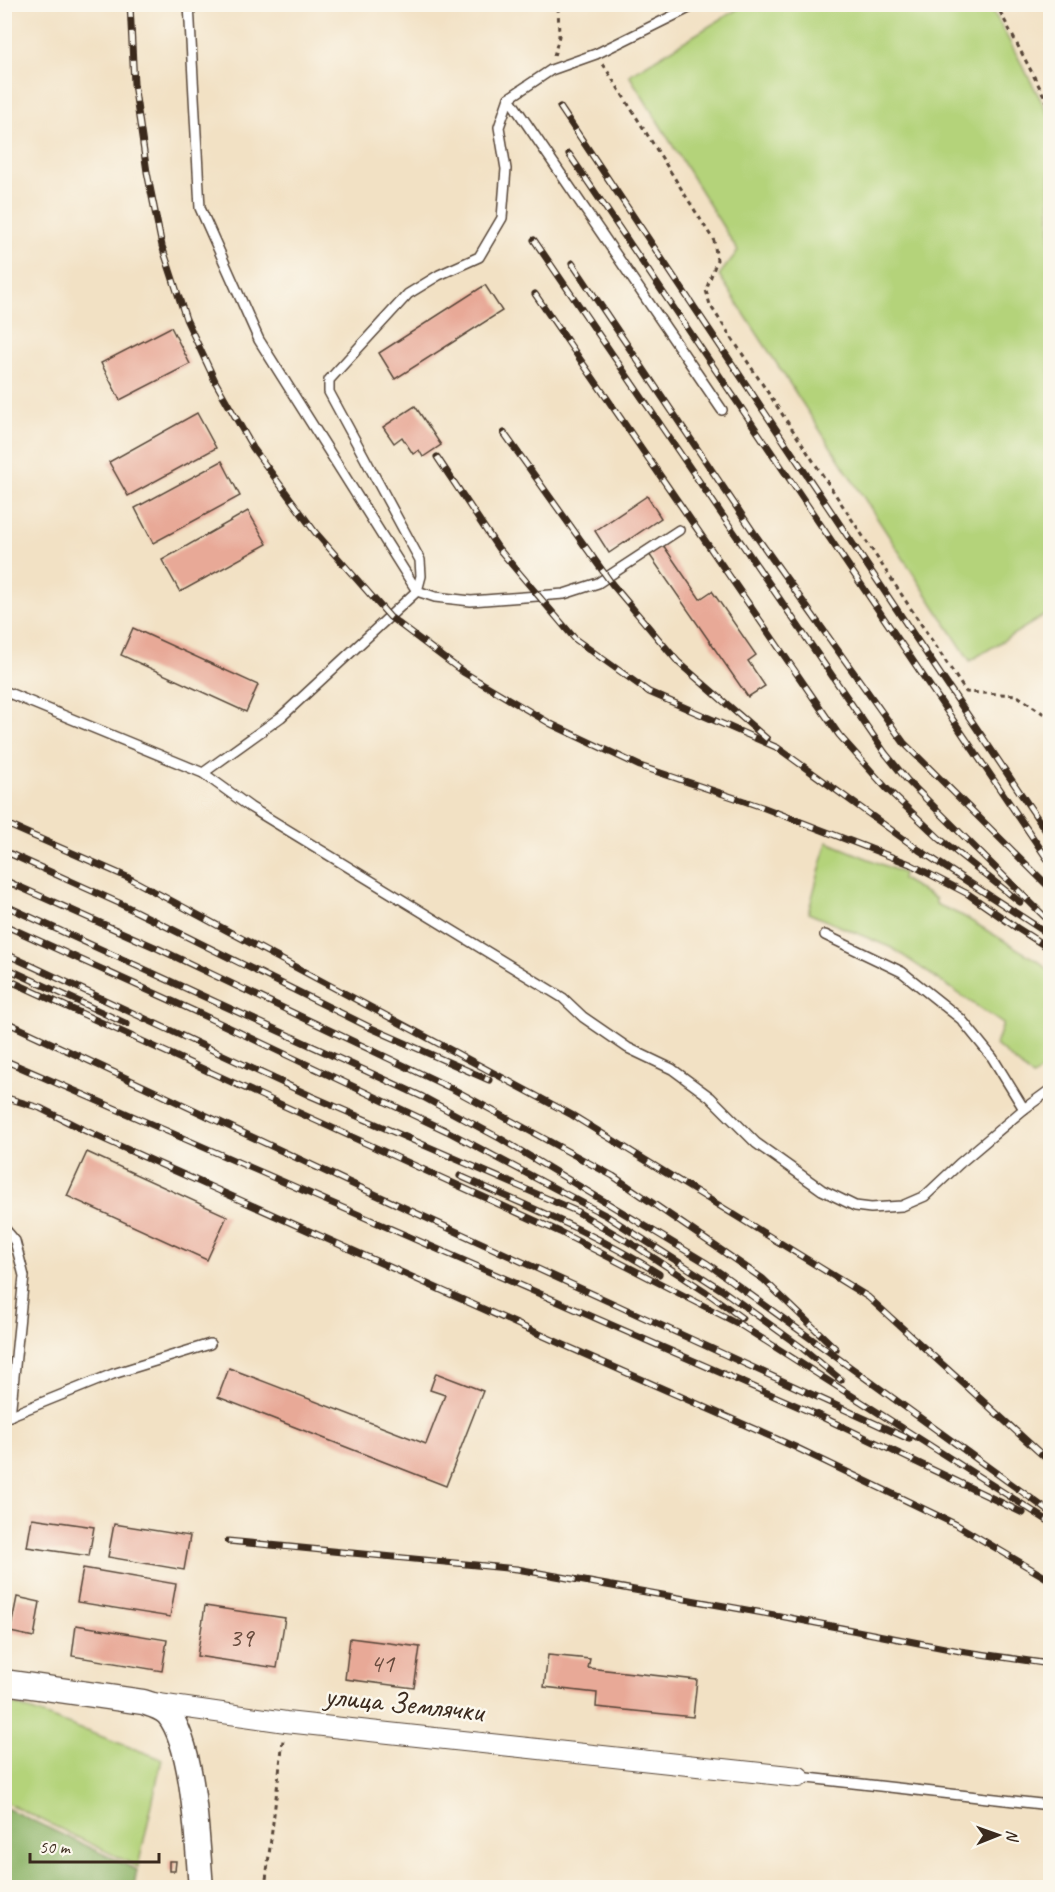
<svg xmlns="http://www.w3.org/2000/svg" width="1055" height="1892" viewBox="0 0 1055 1892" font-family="Caveat,sans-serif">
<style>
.green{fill:#b4d37a;stroke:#787e4c;stroke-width:1.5}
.forest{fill:#8fb56a;stroke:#657044;stroke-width:1.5}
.building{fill:#e8a997}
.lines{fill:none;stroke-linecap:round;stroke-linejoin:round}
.service-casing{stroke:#564537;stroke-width:12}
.minor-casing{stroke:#564537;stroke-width:22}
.tertiary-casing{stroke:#564537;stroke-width:27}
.path{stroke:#564537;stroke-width:3;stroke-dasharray:4.5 4.5;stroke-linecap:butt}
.service{stroke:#fff;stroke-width:9}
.minor{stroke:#fff;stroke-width:20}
.tertiary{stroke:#fff;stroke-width:24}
.rail-casing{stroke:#3b2a1e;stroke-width:7}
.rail{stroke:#fbf7ec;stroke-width:4.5;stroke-dasharray:14;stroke-linecap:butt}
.labels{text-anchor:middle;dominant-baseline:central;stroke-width:5;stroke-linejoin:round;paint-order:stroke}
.number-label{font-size:27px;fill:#664a3c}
.street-label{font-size:30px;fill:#3b2a1e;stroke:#fbf7ec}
</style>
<rect width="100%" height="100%" fill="#fbf7ec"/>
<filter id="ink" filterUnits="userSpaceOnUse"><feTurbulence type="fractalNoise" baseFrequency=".0167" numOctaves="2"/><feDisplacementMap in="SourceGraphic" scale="12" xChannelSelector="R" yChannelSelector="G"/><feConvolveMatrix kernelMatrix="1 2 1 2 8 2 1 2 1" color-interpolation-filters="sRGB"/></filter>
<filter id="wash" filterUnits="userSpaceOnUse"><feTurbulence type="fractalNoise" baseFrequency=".008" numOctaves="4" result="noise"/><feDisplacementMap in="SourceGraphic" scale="24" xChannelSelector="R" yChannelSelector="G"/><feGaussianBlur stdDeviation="1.35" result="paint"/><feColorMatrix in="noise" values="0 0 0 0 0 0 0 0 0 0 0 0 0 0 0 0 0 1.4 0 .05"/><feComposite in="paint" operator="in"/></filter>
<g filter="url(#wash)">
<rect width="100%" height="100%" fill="#f2e1c4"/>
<g class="green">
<path d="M744 5H990L1050 117V612L970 661 719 275 738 251 629 75Z"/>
<path d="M827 842 903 873 902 879 936 899V904L963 916 1041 963 1050 972V1063L1033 1077 996 1045 1003 1024 892 948 808 913Z"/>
<path d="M4 1703 16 1705 162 1759 138 1867 5 1802Z"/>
</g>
<path class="forest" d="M4 1807 137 1870 134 1887H5Z"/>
<g id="blocks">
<g class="building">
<path d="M485 285 502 311 395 379 379 353Z"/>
<path d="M171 327 190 364 120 400 101 363Z"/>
<path d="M415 406 441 445 423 457 419 450 413 454 402 437 394 443 383 427Z"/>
<path d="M197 413 216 448 128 496 109 462Z"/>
<path d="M222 461 240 496 153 543 135 508Z"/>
<path d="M647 496 661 518 609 553 595 531Z"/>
<path d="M248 511 267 544 180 592 162 560Z"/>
<path d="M663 545 700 599 712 591 756 655 748 661 765 686 748 697 649 554Z"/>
<path d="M133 628 258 685 246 712 121 655Z"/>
<path d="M87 1152 227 1216 207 1260 67 1196Z"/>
<path d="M229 1368 426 1444 445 1395 430 1390 436 1373 483 1391 446 1486 218 1397Z"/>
<path d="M5 1505H8L6 1521H5Z"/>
<path d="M32 1518 94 1527 89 1556 27 1547Z"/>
<path d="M114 1524 190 1536 184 1570 108 1557Z"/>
<path d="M83 1568 176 1584 170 1617 77 1602Z"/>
<path d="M17 1597 40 1602 34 1637 10 1632Z"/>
<path d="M205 1606 285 1618 277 1668 197 1656Z"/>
<path d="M76 1625 167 1640 162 1671 72 1656Z"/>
<path d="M350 1638 420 1647 414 1688 345 1679Z"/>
<path d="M548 1655 590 1659 588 1668 697 1680 693 1717 596 1707 597 1693 544 1687Z"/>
<path d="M169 1861H176L175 1871H169Z"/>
</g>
</g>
</g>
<g filter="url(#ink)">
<use href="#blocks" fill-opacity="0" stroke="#564537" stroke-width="1.5"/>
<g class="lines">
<g class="service-casing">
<g id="service">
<path d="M189 4 200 208 259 340 417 591 435 597 471 601 564 594 598 583 679 530"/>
<path d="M509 98 722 410"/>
<path d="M4 691 203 773 250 807 563 998 583 1017 628 1048 672 1069 710 1097 756 1143 822 1190 855 1206 871 1208 902 1206 925 1196 959 1164 1024 1109 1050 1090"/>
<path d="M203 773 281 717 417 591 421 576 420 560 329 392V380L408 294 439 275 479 257 502 218 506 169 499 127 509 98 551 70 596 54 697 4"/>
<path d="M825 935 902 972 961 1019 992 1057 1024 1109"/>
<path d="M4 1228 15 1241 24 1276 10 1416"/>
<path d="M4 1418 113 1374 210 1344"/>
<path d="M799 1777 1050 1805"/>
</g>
</g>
<g class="minor-casing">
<path id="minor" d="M152 1703 286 1722 799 1777"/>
</g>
<g class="tertiary-casing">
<path id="tertiary" d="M4 1682 143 1702C152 1705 161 1707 168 1714 195 1747 197 1844 201 1888"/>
</g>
<g class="path">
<path d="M996 4 1050 107"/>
<path d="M554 56 559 36 558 4"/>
<path d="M603 64 714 241 717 260 706 290 710 305 966 692 1016 695 1050 718"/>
<path d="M265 1888 283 1740"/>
</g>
<use href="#service" class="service"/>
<use href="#minor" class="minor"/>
<use href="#tertiary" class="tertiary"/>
<g class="rail-casing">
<g id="rail">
<path d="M130 4 134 84 147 172 162 246 186 319 216 383 253 448 315 532 390 617 463 672 551 724 640 766 762 807 910 864 968 894 1017 928 1050 949"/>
<path d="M560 107 938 671 1050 837"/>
<path d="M569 154 1050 863"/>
<path d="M534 240 885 753 907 780 1050 922"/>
<path d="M572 263 754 533 904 743 1050 888"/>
<path d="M535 294 839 735 887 789 940 839 1020 902"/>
<path d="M504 433 612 584 678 662 767 739"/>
<path d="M437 457 498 548 575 639 649 692 778 748 919 850 1050 935"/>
<path d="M4 823 127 877 572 1115 868 1297 1050 1462"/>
<path d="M4 851 119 903 371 1028 489 1080"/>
<path d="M4 880 159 949 451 1088 613 1176 763 1279 836 1349"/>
<path d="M4 905 423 1097 501 1139 708 1264 1050 1512"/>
<path d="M4 925 194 1011 447 1131 607 1216 722 1290 801 1347 841 1380"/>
<path d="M4 953 311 1096 576 1211 637 1247 706 1292 742 1318"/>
<path d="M4 967 127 1024"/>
<path d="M4 978 560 1232 739 1324 1050 1522"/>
<path d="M4 1021 346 1181 909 1439"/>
<path d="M4 1060 820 1416 1023 1513"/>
<path d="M4 1097 40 1108 86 1131 566 1346 795 1447 957 1525 1050 1580"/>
<path d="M460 1176C527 1206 597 1234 659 1274"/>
<path d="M228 1541 517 1569 780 1616 960 1651 1050 1664"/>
</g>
</g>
<use href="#rail" class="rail"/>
</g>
</g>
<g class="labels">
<g class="number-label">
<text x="241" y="1637">39</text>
<text x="382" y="1663">41</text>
</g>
<g class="street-label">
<text transform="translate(404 1703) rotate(6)">улица Землячки</text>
</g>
</g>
<rect width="1055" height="1892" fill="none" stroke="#fbf7ec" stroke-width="24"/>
<g transform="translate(998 1835) rotate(89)" stroke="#fbf7ec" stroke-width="4.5" paint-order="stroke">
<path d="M0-4.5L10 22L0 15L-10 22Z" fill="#3b2a1e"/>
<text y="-9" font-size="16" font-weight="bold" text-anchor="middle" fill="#3b2a1e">N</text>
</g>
<path d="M30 1853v9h129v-9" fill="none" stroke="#3b2a1e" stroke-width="3"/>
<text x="39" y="1853" font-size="18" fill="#3b2a1e" stroke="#fbf7ec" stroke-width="4.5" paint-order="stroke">50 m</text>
</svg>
